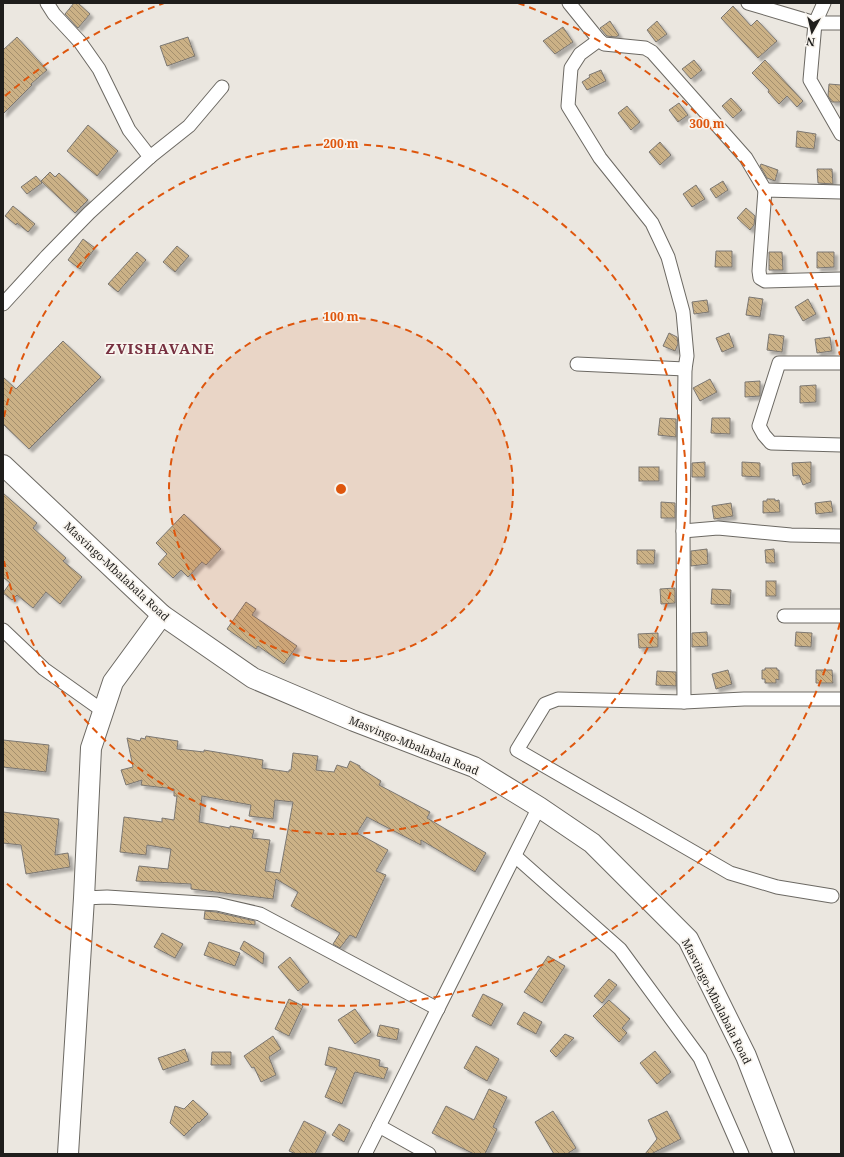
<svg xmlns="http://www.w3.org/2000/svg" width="844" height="1157" viewBox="0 0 844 1157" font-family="'Noto Serif',serif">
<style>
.building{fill:url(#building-back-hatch);stroke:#7b7772;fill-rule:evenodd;filter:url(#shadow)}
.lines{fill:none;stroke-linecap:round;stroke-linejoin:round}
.minor-casing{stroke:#6c6963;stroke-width:15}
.highway-casing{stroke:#6c6963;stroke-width:22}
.minor{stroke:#fff;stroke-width:13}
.highway{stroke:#fff;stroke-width:20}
.ring{fill:none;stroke:#de560d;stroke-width:2;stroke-dasharray:7 5}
.labels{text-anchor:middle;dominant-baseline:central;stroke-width:3.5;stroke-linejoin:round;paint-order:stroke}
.street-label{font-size:11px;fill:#1f1e1c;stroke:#f8f4ee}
.district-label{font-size:15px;font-weight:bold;letter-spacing:1px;fill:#762f3f;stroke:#f8f4ee}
.centre{fill:#de560d;stroke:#f8f4ee;stroke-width:2}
.ring-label{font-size:12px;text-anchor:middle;font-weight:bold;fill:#de560d;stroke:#f8f4ee;stroke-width:3.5;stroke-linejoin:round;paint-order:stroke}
</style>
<defs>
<pattern id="building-back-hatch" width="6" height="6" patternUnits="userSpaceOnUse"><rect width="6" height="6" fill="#cbb186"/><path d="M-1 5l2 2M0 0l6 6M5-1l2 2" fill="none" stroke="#a48f6d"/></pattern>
<filter id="shadow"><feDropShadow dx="3.5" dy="3.5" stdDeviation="1" flood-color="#0004"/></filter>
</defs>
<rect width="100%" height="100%" fill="#ebe7e0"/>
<g class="building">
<path d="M74 3H78L90 14 78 28 65 14Z"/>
<path d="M733 6 751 26 757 20 777 41 758 58 721 18Z"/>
<path d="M610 21 619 35 616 37 607 36 600 28Z"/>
<path d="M657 21 667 34 656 42 647 30Z"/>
<path d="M563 27 573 42 555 54 543 41Z"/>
<path d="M17 37 47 70 31 84 32 85 3 114V50Z"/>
<path d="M188 37 195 56 167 66 160 46Z"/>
<path d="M694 60 702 70 691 79 682 69Z"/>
<path d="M765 60 803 101 797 107 787 96 779 104 768 92 769 90 752 73Z"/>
<path d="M601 70 606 81 587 90 582 82 590 77 589 75Z"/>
<path d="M829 84 841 85V102H832L828 96Z"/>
<path d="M731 98 742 110 733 118 722 106Z"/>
<path d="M679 103 688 115 678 122 669 110Z"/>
<path d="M627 106 640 122 631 130 618 113Z"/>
<path d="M88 125 118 151 97 176 67 151Z"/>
<path d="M797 131 816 134 814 149 796 147Z"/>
<path d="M660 142 671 155 660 165 649 152Z"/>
<path d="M761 164 778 170 775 181 767 178 760 166Z"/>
<path d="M817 169H832L833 184 818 183Z"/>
<path d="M50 172 55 177 59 173 88 200 75 213 41 181Z"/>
<path d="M36 176 42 183 27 194 21 187Z"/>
<path d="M723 181 728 190 716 198 710 189Z"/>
<path d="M696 185 705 199 692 207 683 194Z"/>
<path d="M13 206 35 224 28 232 17 223 16 225 5 216Z"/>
<path d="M746 208 755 216 754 225 750 230 737 218Z"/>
<path d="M83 239 95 248 80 269 68 260Z"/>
<path d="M177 246 189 256 175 272 163 262Z"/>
<path d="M716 251H732V267H715Z"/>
<path d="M137 252 146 260 118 292 108 284Z"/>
<path d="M769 252H782L783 270H769Z"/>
<path d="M817 252H834V267L817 268Z"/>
<path d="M749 297 763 299 760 317 746 315Z"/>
<path d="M808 299 816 314 803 321 795 307Z"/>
<path d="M707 300 709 312 694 314 692 302Z"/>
<path d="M669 333 677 337 678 344 675 351 663 346Z"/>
<path d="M729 333 734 347 722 352 716 338Z"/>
<path d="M769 334 784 336 782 352 767 350Z"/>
<path d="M830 337 832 351 817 353 815 339Z"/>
<path d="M63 341 101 377 29 449 3 424V377L16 389Z"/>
<path d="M710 379 717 392 700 401 693 388Z"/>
<path d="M760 381V396L745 397V382Z"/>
<path d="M816 385V402L800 403V386Z"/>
<path d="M660 418 676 419V437L658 435Z"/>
<path d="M712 418H730V434L711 433Z"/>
<path d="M705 462V477H692V463Z"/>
<path d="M742 462 760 463V477L742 476Z"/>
<path d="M811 462V482L803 485 799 475 793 476 792 463Z"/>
<rect x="639" y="467" width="20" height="14"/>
<path d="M3 493 37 523 33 528 66 558 63 561 82 577 60 604 46 592 33 608 17 595 12 600 3 593 10 583 3 577Z"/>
<path d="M767 499H775V501L779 500 780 512 763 513V501H767Z"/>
<path d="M831 501 833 512 816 514 815 503Z"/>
<path d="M661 502 675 503V518H661Z"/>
<path d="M731 503 733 516 714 519 712 506Z"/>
<path d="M184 514 221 549 206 565 202 562 188 577 181 570 173 578 158 564 167 554 156 543Z"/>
<path d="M707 549 708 564 691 566V551Z"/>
<path d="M774 549 775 563H766L765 550Z"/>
<path d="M637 550H655L654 564H637Z"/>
<rect x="766" y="581" width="10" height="15"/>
<path d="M675 588V603L661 604 660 589Z"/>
<path d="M712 589 731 590 730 605 711 604Z"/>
<path d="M246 602 256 609 252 615 297 646 284 664 258 646 256 649 227 629Z"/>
<path d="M707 632 708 646 692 647V633Z"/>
<path d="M796 632 812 633 811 647 795 646Z"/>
<path d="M658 633V647L639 648 638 634Z"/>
<path d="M765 668H777V670H779V680L776 679V683H765V679H762V670H765Z"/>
<path d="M728 670 732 684 716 689 712 674Z"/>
<path d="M816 670H832L833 683H816Z"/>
<path d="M657 671 676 672V686L656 685Z"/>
<path d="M146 736 178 741 177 749 204 752V750L263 760 262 768 289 772V770H291L293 753 318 756 316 770 334 772 337 765 347 768 350 761 360 766V768L381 781 379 785 430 812 427 818 486 853 475 872 421 840V845L367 817 357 833 388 850 376 871 386 875 356 938 350 935 340 948 333 944 340 933 291 906 298 892 276 879 273 899 191 889V884L136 881 139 866 168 869 171 849 147 845 146 855 120 852 124 817 162 822V818L174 820 177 796H174V789L141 785 142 780 126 785 121 770 133 767 127 738 140 741 141 738 145 739ZM202 796 251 805 249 816 273 819 275 800 293 802 280 873 265 871 270 840 252 838 254 830 230 826V828L199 822Z"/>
<path d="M3 740 49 745 46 772 3 767Z"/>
<path d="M3 812 59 819 55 855 68 853 70 867 26 874 21 845 3 843Z"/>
<path d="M205 911 216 912 255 921V925L204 919Z"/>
<path d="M162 933 183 944 175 958 154 947Z"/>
<path d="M244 941 264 953 263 964 240 949Z"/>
<path d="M209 942 240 953 235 966 204 955Z"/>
<path d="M548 956 565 966 542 1003 524 992Z"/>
<path d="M290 957 309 982 298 991 278 967Z"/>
<path d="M609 979 617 985 602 1003 594 996Z"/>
<path d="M483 994 503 1004 491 1026 472 1016Z"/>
<path d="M289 999 303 1006 289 1036 275 1029Z"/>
<path d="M609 1000 630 1019 622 1028 627 1033 619 1042 593 1016Z"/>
<path d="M355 1009 371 1032 355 1044 338 1020Z"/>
<path d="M524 1012 542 1022 536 1034 517 1024Z"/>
<path d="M380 1025 399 1029 397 1040 377 1036Z"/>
<path d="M565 1034 574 1038 556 1057 550 1051Z"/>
<path d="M273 1036 281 1049 269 1057 276 1075 261 1082 254 1067 252 1068 244 1056Z"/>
<path d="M476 1046 499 1059 487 1081 464 1068Z"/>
<path d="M329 1047 380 1060 379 1066 388 1068 384 1079 355 1072 342 1104 325 1097 337 1068 325 1065Z"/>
<path d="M185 1049 189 1061 163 1070 158 1058Z"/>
<path d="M655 1051 671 1072 657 1084 640 1063Z"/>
<path d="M212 1052H231V1065H211Z"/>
<path d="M489 1089 507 1097 493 1127 497 1129 485 1154H474L432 1133 446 1106 474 1120Z"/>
<path d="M193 1100 208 1114 199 1123 198 1122 184 1136 170 1123 175 1106 184 1109Z"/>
<path d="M553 1111 576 1148 567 1154H554L535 1122Z"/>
<path d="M667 1111 681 1139 651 1154H645L657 1139 648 1120Z"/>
<path d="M304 1121 326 1132 315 1154H296L289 1151Z"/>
<path d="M339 1124 350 1130 344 1142 332 1135Z"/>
</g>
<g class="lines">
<g class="minor-casing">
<g id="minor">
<path d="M47 3 54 14 80 42 99 69 129 130 150 157"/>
<path d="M569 3 599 40 604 44 645 48 652 52 746 158 765 190"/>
<path d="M748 3 815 23H841"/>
<path d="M824 3 815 23 810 80 841 134"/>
<path d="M599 40 580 54 571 68 568 106 600 158 652 223 668 257 683 312 687 356 685 369 683 531 684 702"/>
<path d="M841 192 765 190 759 271 760 278 765 281 841 279"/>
<path d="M3 304 47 256 89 213 150 157 189 126 222 87"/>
<path d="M841 363H779L759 426 764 435 771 443 841 445"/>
<path d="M577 364 685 369"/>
<path d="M683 531 718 528 791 535 841 536"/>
<path d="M784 616H841"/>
<path d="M3 630 44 669 103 711"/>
<path d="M515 856 620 949 700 1058 742 1154"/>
<path d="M832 896 777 887 730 873 517 750 545 704 558 699 684 702 744 699H841"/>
<path d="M84 898 107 897 217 904 260 914 438 1009"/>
<path d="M379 1126 429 1154"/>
<path d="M365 1154 539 807"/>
</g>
</g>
<g class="highway-casing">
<g id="highway">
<path d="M3 465 162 615 253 678 354 721 474 767 539 807 592 843 688 939 746 1056 784 1154"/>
<path d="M68 1154 84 898 91 748 113 682 162 615"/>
</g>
</g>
<use href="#minor" class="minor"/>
<use href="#highway" class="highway"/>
</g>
<circle cx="341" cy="489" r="172" fill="#de560d" fill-opacity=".12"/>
<g class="ring">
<circle cx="341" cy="489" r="172"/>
<path d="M4 417A345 345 0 1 1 4 561"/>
<path d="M840 623A517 517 0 0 1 5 882M5 96A517 517 0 0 1 164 3M518 3A517 517 0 0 1 840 355"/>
</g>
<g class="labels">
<g class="street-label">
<text transform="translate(117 571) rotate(43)">Masvingo-Mbalabala Road</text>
<text transform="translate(414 745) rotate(22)">Masvingo-Mbalabala Road</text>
<text transform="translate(717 1001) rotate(63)">Masvingo-Mbalabala Road</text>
</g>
<g class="district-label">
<text x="160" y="348">ZVISHAVANE</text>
</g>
</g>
<circle cx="341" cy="489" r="6" class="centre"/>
<g class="ring-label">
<text x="707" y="128">300 m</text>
<text x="341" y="148">200 m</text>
<text x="341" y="321">100 m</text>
</g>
<rect width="844" height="1157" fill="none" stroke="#1f1e1c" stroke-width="8"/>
<g transform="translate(812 32) rotate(188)" stroke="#f8f4ee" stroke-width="3" paint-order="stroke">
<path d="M0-3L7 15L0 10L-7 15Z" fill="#1f1e1c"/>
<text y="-6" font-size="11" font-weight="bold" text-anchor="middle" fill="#1f1e1c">N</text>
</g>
</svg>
